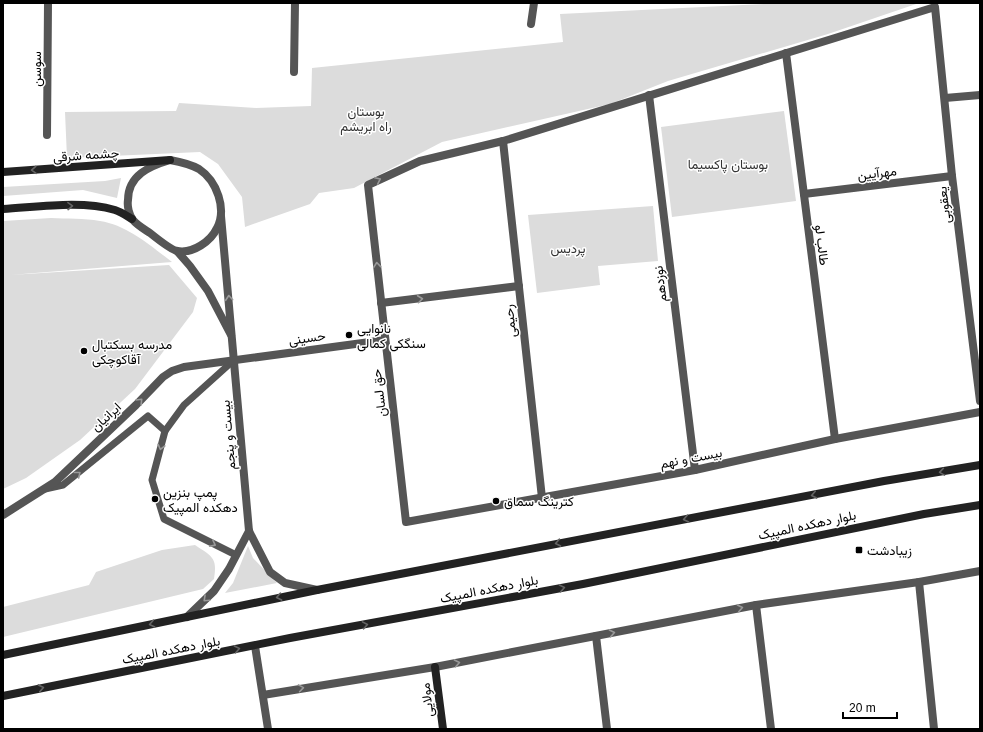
<svg xmlns="http://www.w3.org/2000/svg" width="983" height="732" viewBox="0 0 983 732" font-family="Helvetica,Vazirmatn,sans-serif">
<style>
.green{fill:#dcdcdc}
.lines{fill:none;stroke-linecap:round;stroke-linejoin:round}
.lane{stroke:#555;stroke-width:7}
.street{stroke:#555;stroke-width:8}
.secondary{stroke:#222;stroke-width:8}
.oneway{stroke:#646464}
.oneway2{stroke:#999}
.poi-dot{fill:#000;stroke:#fff;stroke-width:1.5}
.labels{text-anchor:middle;dominant-baseline:central;stroke-width:3;stroke-linejoin:round;paint-order:stroke}
.street-label{font-size:13px;fill:#000;stroke:#fff}
.park-label{font-size:13px;fill:#333;stroke:#fff}
.poi-label{font-size:13px;fill:#000;stroke:#fff;text-anchor:start}
</style>
<rect width="100%" height="100%" fill="#fff"/>
<g class="green">
<path d="M783 3H919L828 34 668 81 610 104 442 142 354 188 319 193 310 204 245 227 242 197 218 164 200 152 67 158 65 112 176 111 179 103 256 108 311 106 312 68 563 42 560 14Z"/>
<path d="M784 111 796 201 672 217 661 127Z"/>
<path d="M121 178 117 198 83 190 3 196V187L105 181Z"/>
<path d="M653 206 658 261 598 266 600 285 537 293 528 215Z"/>
<path d="M51 218C67 219 84 218 100 221 127 225 151 246 172 262L10 275 169 265 197 298 193 312 135 389 80 440 26 478 3 489V221Z"/>
<path d="M195 545C211 556 218 557 214 579L203 589 3 637V607L89 585 96 572 162 550Z"/>
<path d="M248 546 253 558 277 583 225 593 233 583Z"/>
</g>
<g class="lines">
<g class="lane">
<path d="M165 431 184 405 234 360"/>
<path d="M45 489 63 485 148 416 165 431 152 480 164 519 236 555"/>
</g>
<g class="street">
<path d="M531 24 534 3"/>
<path d="M786 53 835 439"/>
<path d="M294 72 295 3"/>
<path d="M649 95 695 470"/>
<path d="M945 98 980 95"/>
<path d="M47 135 48 3"/>
<path d="M503 141 542 498"/>
<path d="M170 160C181 162 190 164 199 169 217 181 227 209 217 228 211 241 193 254 177 251 172 250 155 237 150 233 144 229 137 225 133 220 129 215 127 206 128 200 128 175 150 166 170 160Z"/>
<path d="M804 194 952 176"/>
<path d="M221 216 249 531 270 572 285 583 317 590"/>
<path d="M177 251 190 266 208 291 231 335"/>
<path d="M381 303 519 286"/>
<path d="M980 401 952 176 935 7 503 141 420 161 368 185 406 522 695 470 835 439 980 412"/>
<path d="M3 515 55 482 136 405 163 377 172 371 184 367 385 340"/>
<path d="M919 582 934 729"/>
<path d="M756 605 771 729"/>
<path d="M187 617 214 591 229 569 249 531"/>
<path d="M596 636 607 729"/>
<path d="M255 646 268 729"/>
<path d="M263 695 435 667 756 605 919 582 980 571"/>
</g>
<g class="secondary">
<path d="M3 172 170 160"/>
<path d="M3 209C38 207 81 200 115 210 121 212 127 216 132 219"/>
<path d="M3 655 317 590 884 481 980 465"/>
<path d="M435 667 443 729"/>
<path d="M3 696 290 638 583 584 924 514 980 505"/>
</g>
</g>
<defs><path id="oneway-chevron" d="M-2-3.5L2.5 0L-2 3.5" fill="none" stroke-width="1.6" stroke-linecap="round" stroke-linejoin="round"/></defs>
<g class="oneway">
<use href="#oneway-chevron" transform="translate(34 170) rotate(177)"/>
<use href="#oneway-chevron" transform="translate(70 206) rotate(-1)"/>
<use href="#oneway-chevron" transform="translate(942 472) rotate(171)"/>
<use href="#oneway-chevron" transform="translate(814 495) rotate(169)"/>
<use href="#oneway-chevron" transform="translate(686 519) rotate(169)"/>
<use href="#oneway-chevron" transform="translate(558 543) rotate(169)"/>
<use href="#oneway-chevron" transform="translate(562 588) rotate(-11)"/>
<use href="#oneway-chevron" transform="translate(279 597) rotate(169)"/>
<use href="#oneway-chevron" transform="translate(152 624) rotate(168)"/>
<use href="#oneway-chevron" transform="translate(365 625) rotate(-10)"/>
<use href="#oneway-chevron" transform="translate(237 649) rotate(-11)"/>
<use href="#oneway-chevron" transform="translate(41 688) rotate(-11)"/>
</g>
<g class="oneway2">
<use href="#oneway-chevron" transform="translate(378 180) rotate(-25)"/>
<use href="#oneway-chevron" transform="translate(377 265) rotate(-96)"/>
<use href="#oneway-chevron" transform="translate(229 298) rotate(-95)"/>
<use href="#oneway-chevron" transform="translate(420 299) rotate(-7)"/>
<use href="#oneway-chevron" transform="translate(140 401) rotate(-46)"/>
<use href="#oneway-chevron" transform="translate(161 447) rotate(104)"/>
<use href="#oneway-chevron" transform="translate(78 474) rotate(-39)"/>
<use href="#oneway-chevron" transform="translate(213 544) rotate(27)"/>
<use href="#oneway-chevron" transform="translate(206 599) rotate(137)"/>
<use href="#oneway-chevron" transform="translate(740 608) rotate(-11)"/>
<use href="#oneway-chevron" transform="translate(612 633) rotate(-11)"/>
<use href="#oneway-chevron" transform="translate(457 663) rotate(-11)"/>
<use href="#oneway-chevron" transform="translate(301 688) rotate(-9)"/>
</g>
<g class="poi-dot">
<circle cx="349" cy="335" r="4"/>
<circle cx="84" cy="351" r="4"/>
<circle cx="155" cy="499" r="4"/>
<circle cx="496" cy="501" r="4"/>
<rect x="855" y="546" width="8" height="8" rx="2"/>
</g>
<g class="labels">
<g class="street-label">
<text transform="translate(36 69) rotate(-90)">سوسن</text>
<text transform="translate(86 155) rotate(-4)">چشمه شرقی</text>
<text transform="translate(877 173) rotate(-7)">مهرآیین</text>
<text transform="translate(944 205) rotate(-97)">یعقوبی</text>
<text transform="translate(822 245) rotate(83)">طالب لو</text>
<text transform="translate(660 284) rotate(-97)">نوزدهم</text>
<text transform="translate(510 321) rotate(-96)">رحیمی</text>
<text transform="translate(307 338) rotate(-8)">حسینی</text>
<text transform="translate(379 393) rotate(-97)">حق لسان</text>
<text transform="translate(106 417) rotate(-43)">ایرانیان</text>
<text transform="translate(228 435) rotate(-95)">بیست و پنجم</text>
<text transform="translate(691 458) rotate(-11)">بیست و نهم</text>
<text transform="translate(807 525) rotate(-12)">بلوار دهکده المپیک</text>
<text transform="translate(489 589) rotate(-11)">بلوار دهکده المپیک</text>
<text transform="translate(171 650) rotate(-11)">بلوار دهکده المپیک</text>
<text transform="translate(427 700) rotate(-97)">مولایی</text>
</g>
<g class="park-label">
<text x="366" y="111">بوستان<tspan x="366" dy="15">راه ابریشم</tspan></text>
<text x="728" y="164">بوستان پاکسیما</text>
<text x="568" y="248">پردیس</text>
</g>
<g class="poi-label">
<text x="357" y="328">نانوایی<tspan x="357" dy="15">سنگکی کمالی</tspan></text>
<text x="92" y="344">مدرسه بسکتبال<tspan x="92" dy="15">آقاکوچکی</tspan></text>
<text x="163" y="492">پمپ بنزین<tspan x="163" dy="15">دهکده المپیک</tspan></text>
<text x="504" y="501">کترینگ سماق</text>
<text x="867" y="550">زیبادشت</text>
</g>
</g>
<rect width="983" height="732" fill="none" stroke="#000000" stroke-width="8"/>
<path d="M843 712v6h54v-6" fill="none" stroke="#000000" stroke-width="2"/>
<text x="849" y="712" font-size="12" fill="#000000" stroke="#ffffff" stroke-width="3" paint-order="stroke">20 m</text>
</svg>
